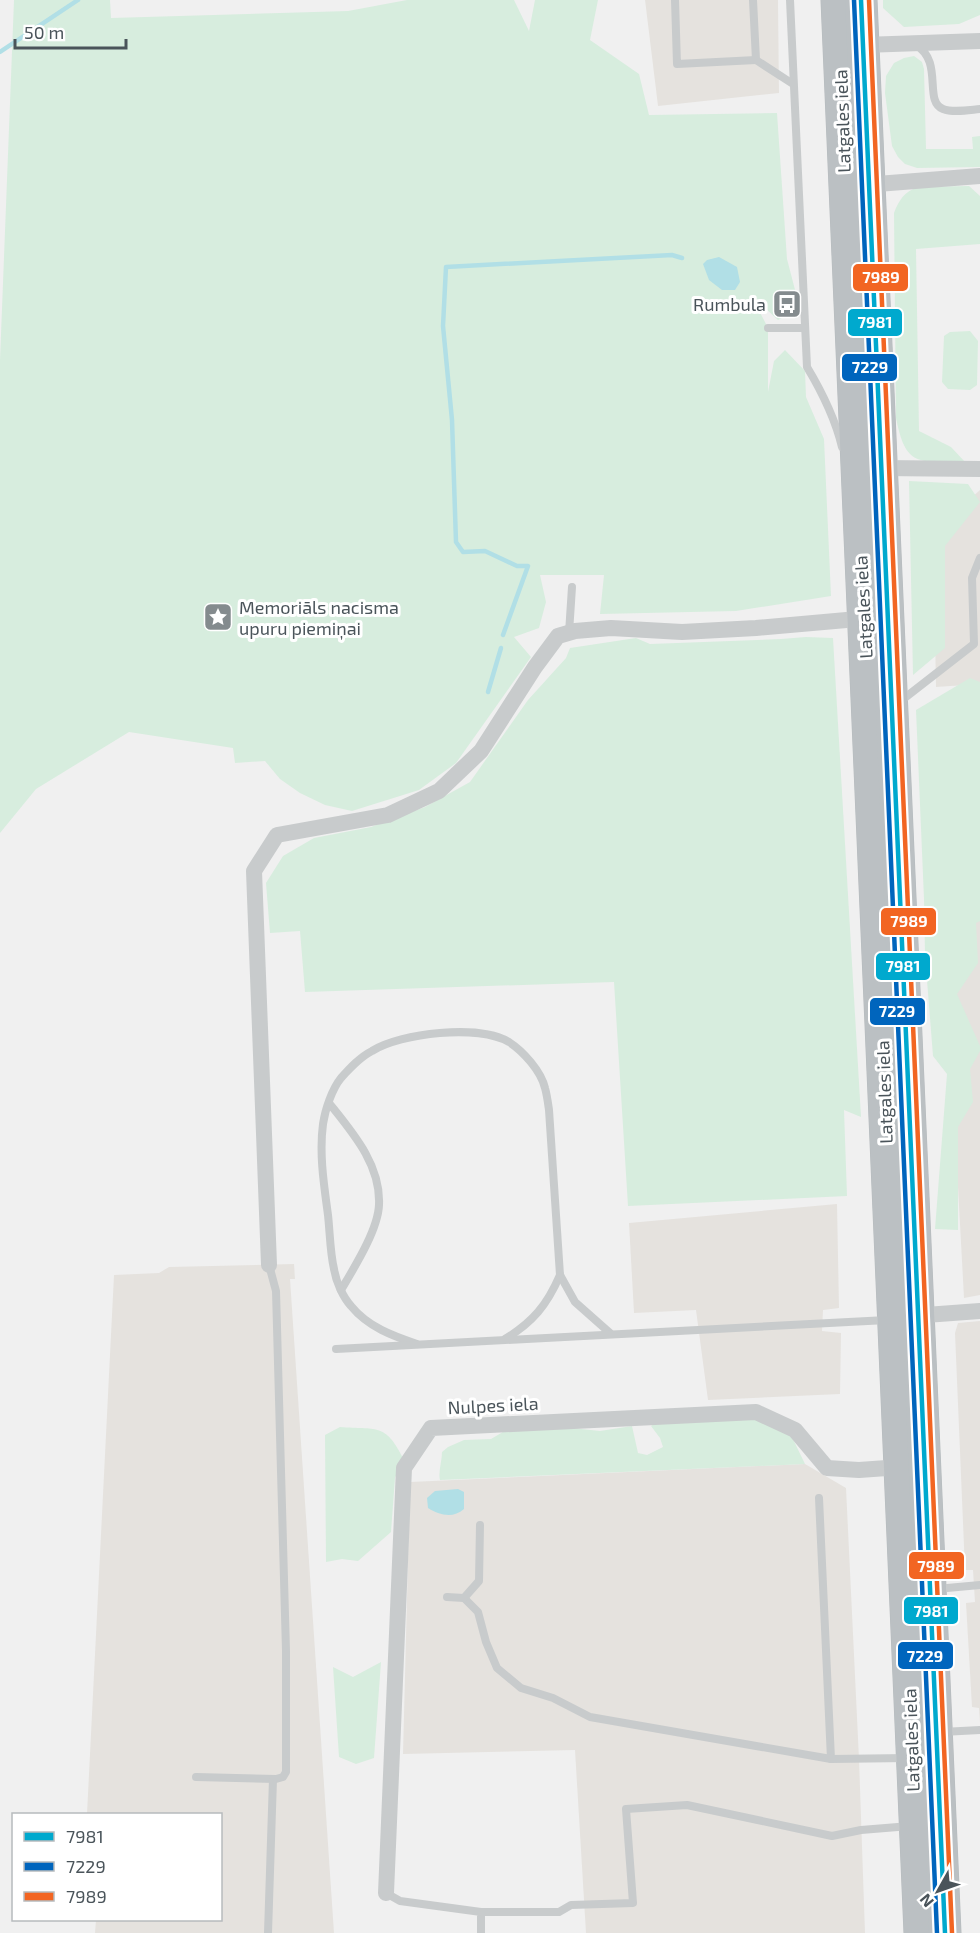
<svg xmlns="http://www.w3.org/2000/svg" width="980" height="1933" viewBox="0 0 980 1933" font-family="'Exo 2',sans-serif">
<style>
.commercial{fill:#e5e2de}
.green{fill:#d7edde}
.water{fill:#b1dfe6}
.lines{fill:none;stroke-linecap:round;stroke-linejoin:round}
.stream{stroke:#b1dfe6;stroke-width:4.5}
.highway-casing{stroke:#b6bbbe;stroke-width:33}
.lane{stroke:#c8cbcc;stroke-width:8}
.street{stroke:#c8cbcc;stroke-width:16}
.highway{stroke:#bbc0c3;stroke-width:32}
.bus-1-casing{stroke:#fff;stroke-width:9}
.bus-2-casing{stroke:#fff;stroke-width:9}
.bus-3-casing{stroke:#fff;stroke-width:9}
.bus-1{stroke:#00a9ce;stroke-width:4.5}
.bus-2{stroke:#0065bd;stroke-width:4.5}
.bus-3{stroke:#f26522;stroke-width:4.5}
.labels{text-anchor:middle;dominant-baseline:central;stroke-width:6;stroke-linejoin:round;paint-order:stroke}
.street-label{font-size:18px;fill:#4a545a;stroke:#fff}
.poi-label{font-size:18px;fill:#4a545a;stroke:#fff;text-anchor:end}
.line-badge{stroke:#fff;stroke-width:2}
.badge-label{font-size:16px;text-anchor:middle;font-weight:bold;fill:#fff}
</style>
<rect width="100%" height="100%" fill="#f0f0f0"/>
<g class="commercial">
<path d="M645 0H778L779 93 658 106Z"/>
<path d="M980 490V684L936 687 933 533Z"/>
<path d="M980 916V1295L964 1298 944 927Z"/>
<path d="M837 1204 839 1308 823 1310 822 1331 841 1333 840 1394 708 1400 696 1310 634 1313 629 1223Z"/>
<path d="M294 1264 295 1279H290L334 1933H95L96 1920H220V1814H87L114 1275 159 1273 169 1267Z"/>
<path d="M980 1321V1722L979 1708 972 1707 966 1603 975 1602 973 1570H965L955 1333 958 1323Z"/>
<path d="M805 1464 846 1488 859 1759 865 1933H586L575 1750 403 1754 410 1482Z"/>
</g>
<g class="green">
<path d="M14 0H110L111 18 348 11 407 0H514L529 31 535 0H598L590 40 639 74 649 115 777 113 787 259 800 309 778 320 751 295 768 328V392L774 361 785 350 805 371 806 397 824 439 831 596 736 611 600 614 604 575H540L546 602 539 628 514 637 531 657 456 763 419 790 352 811 325 805 300 793 280 779 265 761 235 763 233 748 129 732 36 789 0 833V360Z"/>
<path d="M883 0H980V15L959 24 904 27 883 8Z"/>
<path d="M914 56 922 62 924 69 926 149H973L972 137 980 136V167L917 168 905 164 898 157 892 146 885 93 886 76 894 63 904 58Z"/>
<path d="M969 186 980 196V244L916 249 919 431 951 447 965 462C919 461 906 469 896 418L894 213C899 200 904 192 918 187Z"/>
<path d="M970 331 978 341 977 385 970 390 948 389 942 382 944 336 950 332Z"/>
<path d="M909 481 968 484 980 502 945 546V648L913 675Z"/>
<path d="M806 637 833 638 861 1117 844 1110 847 1196 628 1206 614 982 305 992 300 931 270 933 266 883 283 856 314 838 371 827 425 807 470 782 528 700 566 658 570 648 636 638 650 644 781 639Z"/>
<path d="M970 678 980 682V921L976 923 978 963 957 994 980 1046V1051L970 1069 973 1102 958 1127V1230L935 1229 947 1074 933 1056 925 955 924 899 916 710Z"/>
<path d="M759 1418 791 1435 805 1464 440 1480C438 1472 442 1461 442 1452L448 1447 464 1440 491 1439 508 1429 572 1428 600 1431 632 1426 638 1453 647 1455 663 1447 660 1438 651 1426 660 1420Z"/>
<path d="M340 1427C376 1430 385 1422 403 1458L395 1478 391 1532 358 1561 342 1559 326 1562 325 1435Z"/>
<path d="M381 1662 374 1758 356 1764 339 1757 333 1667 353 1677Z"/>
</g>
<g class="water">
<path d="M719 257 737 267 740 282 735 290H722L709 280 703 264 707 260Z"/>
<path d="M458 1489 464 1492V1509C453 1519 439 1515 428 1508L427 1498 435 1491Z"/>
</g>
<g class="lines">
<g class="stream">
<path d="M0 52 78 0"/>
<path d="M503 635 528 566H517L485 551 463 552 456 542 452 420 443 326 446 267 672 255 682 258"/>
<path d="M488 692 501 648"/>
</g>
<g class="highway-casing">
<g id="highway">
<path d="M837 0 920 1933"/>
<path d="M861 0 945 1933"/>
</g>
</g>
<g class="lane">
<path d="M675 0 677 64 756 60"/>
<path d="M753 0 756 60 793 84"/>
<path d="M790 0 807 367C822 392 835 418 842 447"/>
<path d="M916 45C944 62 923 101 943 109 953 113 969 110 980 109"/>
<path d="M768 328H804"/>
<path d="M569 633 572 587"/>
<path d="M901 704 902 700 974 644 972 578 980 558"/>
<path d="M329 1103C353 1133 381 1165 379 1205 378 1230 354 1268 341 1290"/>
<path d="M505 1339C533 1322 547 1305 560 1275"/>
<path d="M417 1344C393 1336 368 1327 351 1306 343 1297 336 1282 334 1269 330 1252 330 1233 328 1215 324 1185 319 1154 323 1124 325 1110 332 1089 341 1078 350 1068 360 1057 372 1051 401 1033 478 1024 509 1042 523 1051 541 1071 545 1088 547 1095 548 1103 549 1110L560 1275 575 1302 610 1333"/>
<path d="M336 1349 887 1320"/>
<path d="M819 1498 831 1759"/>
<path d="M936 1589 980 1585"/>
<path d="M447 1597 464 1598 478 1612 486 1642 497 1668 521 1688 553 1698 590 1717 831 1759 908 1758"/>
<path d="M464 1598 479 1581 480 1525"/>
<path d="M942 1732 980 1730"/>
<path d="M196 1777 276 1779 283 1777 286 1772V1651L276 1291 269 1265"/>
<path d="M386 1893 400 1901 481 1912V1933"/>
<path d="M481 1912H559L571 1905 633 1903 626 1809 687 1805 832 1836 861 1830 910 1826"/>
<path d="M268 1933 273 1779"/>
</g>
<g class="street">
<path d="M863 45 980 41"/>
<path d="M864 185 980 176"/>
<path d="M881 468 980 469"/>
<path d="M269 1265 254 871 277 835 388 815 439 791 481 751 535 667 558 636 575 631 611 628 682 632 756 628 869 618"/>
<path d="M912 1316 980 1311"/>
<path d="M386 1893 404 1468 431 1428 756 1412 795 1430 827 1468 859 1470 901 1467"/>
</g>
<use href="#highway" class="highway"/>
<g class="bus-1-casing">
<path id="bus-1" d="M861 0 945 1933"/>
</g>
<g class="bus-2-casing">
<path id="bus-2" d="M854 0 937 1933"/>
</g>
<g class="bus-3-casing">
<path id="bus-3" d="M869 0 952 1933"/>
</g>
<use href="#bus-1" class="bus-1"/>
<use href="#bus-2" class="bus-2"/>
<use href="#bus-3" class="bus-3"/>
</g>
<defs>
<g id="bus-square" transform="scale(1.5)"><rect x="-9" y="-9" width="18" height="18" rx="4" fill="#848b8e" stroke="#fff"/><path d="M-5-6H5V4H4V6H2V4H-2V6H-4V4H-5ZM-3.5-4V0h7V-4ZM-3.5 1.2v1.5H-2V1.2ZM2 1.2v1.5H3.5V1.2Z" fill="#fff"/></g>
<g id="sight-square" transform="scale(1.5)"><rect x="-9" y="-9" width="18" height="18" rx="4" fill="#848b8e" stroke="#fff"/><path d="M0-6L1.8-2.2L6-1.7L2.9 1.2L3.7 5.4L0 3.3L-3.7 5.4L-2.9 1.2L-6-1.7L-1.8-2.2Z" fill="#fff"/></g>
</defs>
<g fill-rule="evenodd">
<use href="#bus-square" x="787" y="304"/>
<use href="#sight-square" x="218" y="617"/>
</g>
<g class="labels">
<g class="street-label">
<text transform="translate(842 121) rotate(-92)">Latgales iela</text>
<text transform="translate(863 607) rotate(-93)">Latgales iela</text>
<text transform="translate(884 1092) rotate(-92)">Latgales iela</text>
<text transform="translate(493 1405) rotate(-3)">Nulpes iela</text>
<text transform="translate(911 1740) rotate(-92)">Latgales iela</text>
</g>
<g class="poi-label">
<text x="766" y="304">Rumbula</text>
<text x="239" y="607" text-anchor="start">Memoriāls nacisma<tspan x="239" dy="21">upuru piemiņai</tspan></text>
</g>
</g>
<g class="line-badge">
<rect x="852" y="263" width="57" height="29" rx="6" fill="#f26522"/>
<rect x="847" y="308" width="56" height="29" rx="6" fill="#00a9ce"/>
<rect x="841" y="353" width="57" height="29" rx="6" fill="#0065bd"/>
<rect x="880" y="907" width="57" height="29" rx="6" fill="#f26522"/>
<rect x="875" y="952" width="56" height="29" rx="6" fill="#00a9ce"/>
<rect x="869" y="997" width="57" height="29" rx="6" fill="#0065bd"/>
<rect x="908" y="1551" width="57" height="29" rx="6" fill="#f26522"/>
<rect x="903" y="1596" width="56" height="29" rx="6" fill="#00a9ce"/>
<rect x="897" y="1641" width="57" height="29" rx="6" fill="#0065bd"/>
</g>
<g class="badge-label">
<text x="881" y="283">7989</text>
<text x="875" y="328">7981</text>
<text x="870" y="373">7229</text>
<text x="909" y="927">7989</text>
<text x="903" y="972">7981</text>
<text x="897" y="1017">7229</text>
<text x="936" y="1572">7989</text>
<text x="931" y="1617">7981</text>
<text x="925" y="1662">7229</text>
</g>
<rect x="12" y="1813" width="210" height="108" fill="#ffffff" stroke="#b7bbbd" stroke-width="1.5"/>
<rect x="24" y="1832" width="30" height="9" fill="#00a9ce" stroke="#b7bbbd" stroke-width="1.5"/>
<text x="66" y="1843" font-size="18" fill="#4a545a">7981</text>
<rect x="24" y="1862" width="30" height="9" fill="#0065bd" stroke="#b7bbbd" stroke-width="1.5"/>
<text x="66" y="1873" font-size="18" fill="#4a545a">7229</text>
<rect x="24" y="1892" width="30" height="9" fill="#f26522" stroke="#b7bbbd" stroke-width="1.5"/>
<text x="66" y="1903" font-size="18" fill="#4a545a">7989</text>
<g transform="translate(938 1891) rotate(230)" stroke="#ffffff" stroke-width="4.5" paint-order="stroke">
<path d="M0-4.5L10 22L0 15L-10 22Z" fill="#4a545a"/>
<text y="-9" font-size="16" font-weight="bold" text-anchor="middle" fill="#4a545a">N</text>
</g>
<path d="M15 39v9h111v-9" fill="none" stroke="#4a545a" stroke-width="3"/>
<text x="24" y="39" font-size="18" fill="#4a545a" stroke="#ffffff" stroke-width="4.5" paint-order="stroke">50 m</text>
</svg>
